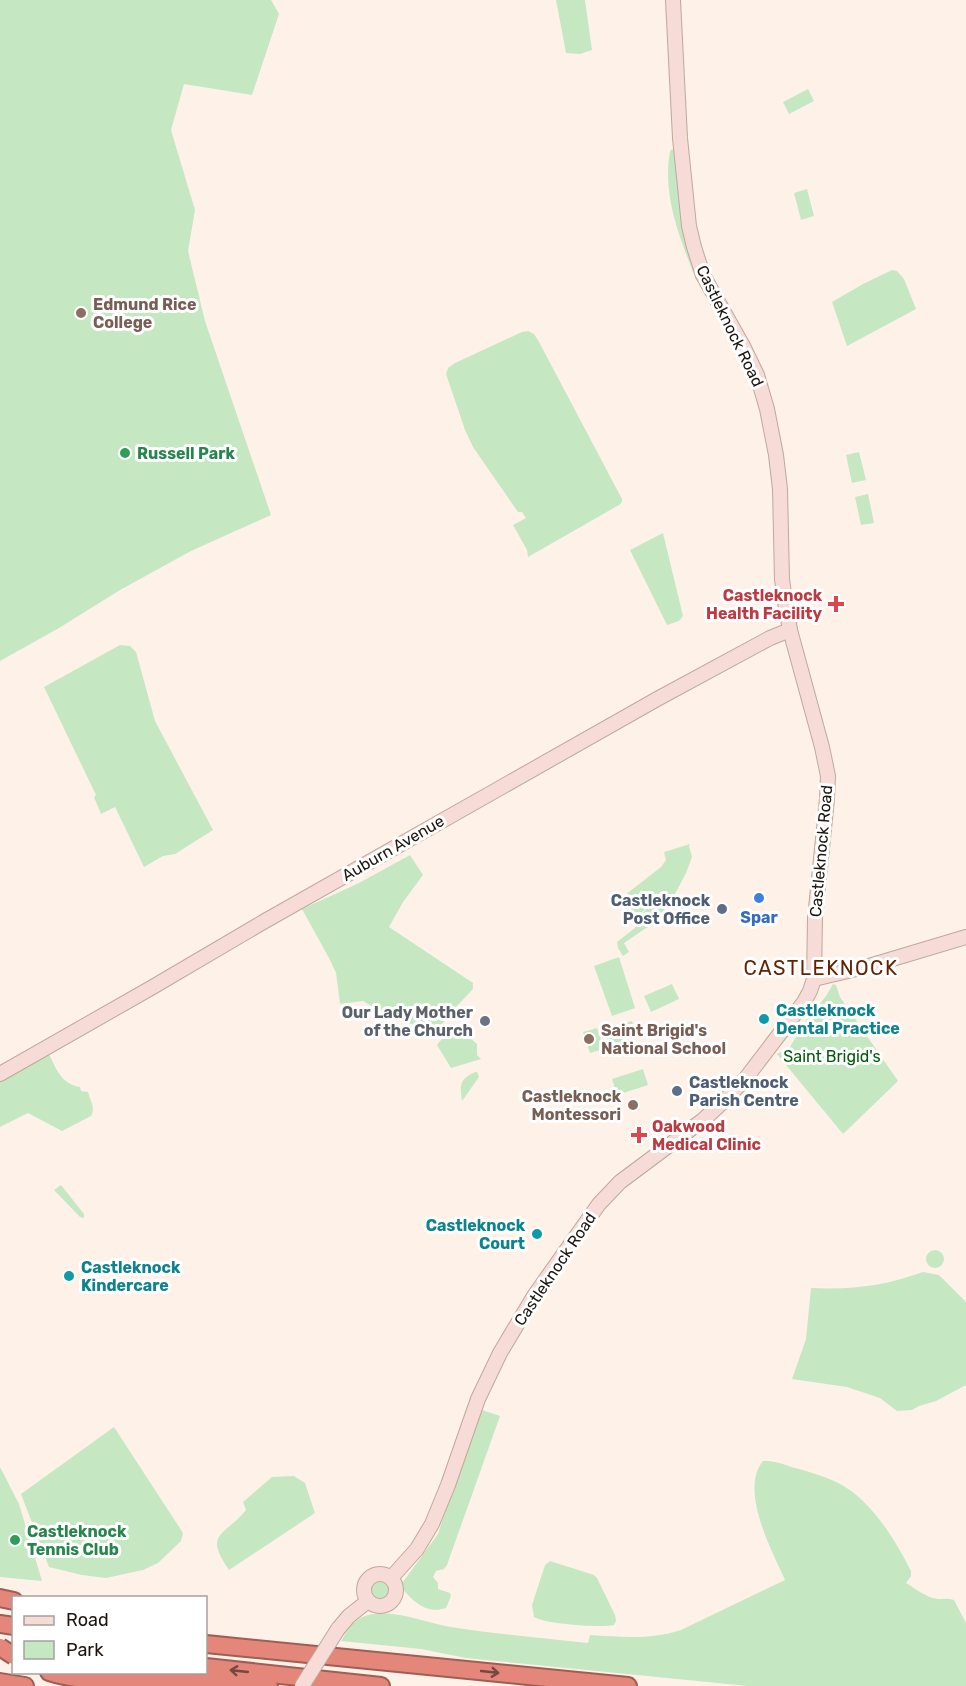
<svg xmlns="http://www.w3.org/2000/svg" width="966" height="1686" viewBox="0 0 966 1686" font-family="Rubik,sans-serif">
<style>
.green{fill:#c5e8c3}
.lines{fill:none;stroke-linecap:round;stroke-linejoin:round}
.secondary-casing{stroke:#bda99a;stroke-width:16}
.highway-casing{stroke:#9e5e54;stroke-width:20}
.secondary{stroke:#f7dbd7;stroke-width:14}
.highway{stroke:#e48679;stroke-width:16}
.secondary-bridge-casing{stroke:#bda99a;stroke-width:16;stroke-linecap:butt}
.highway-bridge-casing{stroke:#9e5e54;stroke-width:20;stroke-linecap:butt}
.secondary-bridge{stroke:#f7dbd7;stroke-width:14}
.highway-bridge{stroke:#e48679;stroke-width:16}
.oneway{stroke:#76483f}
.education-dot{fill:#8d6e63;stroke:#fff;stroke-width:2}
.leisure-dot{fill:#2e9e5b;stroke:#fff;stroke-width:2}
.health-dot{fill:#e0444e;stroke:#fff;stroke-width:2}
.shop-dot{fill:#3f7fe0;stroke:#fff;stroke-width:2}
.service-dot{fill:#5c6f8a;stroke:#fff;stroke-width:2}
.culture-dot{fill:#0f9aa8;stroke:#fff;stroke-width:2}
.worship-dot{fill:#6b7280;stroke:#fff;stroke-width:2}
.labels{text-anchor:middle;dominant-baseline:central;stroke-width:6;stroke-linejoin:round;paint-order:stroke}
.education-label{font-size:16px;font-weight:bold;fill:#785e54;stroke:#fff;text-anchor:start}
.street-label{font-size:16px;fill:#1c150f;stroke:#fff}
.leisure-label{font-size:16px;font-weight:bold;fill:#27864d;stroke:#fff;text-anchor:start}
.health-label{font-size:16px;font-weight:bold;fill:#be3a42;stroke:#fff;text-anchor:end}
.service-label{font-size:16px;font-weight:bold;fill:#4e5e75;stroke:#fff;text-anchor:end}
.shop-label{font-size:16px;font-weight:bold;fill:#366cbe;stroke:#fff}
.culture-label{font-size:16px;font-weight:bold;fill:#0d838f;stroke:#fff;text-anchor:start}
.worship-label{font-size:16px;font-weight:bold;fill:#5b616d;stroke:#fff;text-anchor:end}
.park-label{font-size:16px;fill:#005a08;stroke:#fff}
.quarter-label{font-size:20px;letter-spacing:1.5px;fill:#612300;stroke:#fff}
</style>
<rect width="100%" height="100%" fill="#fef1e8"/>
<g class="green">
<path d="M0 0H271L279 14 252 95 184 84 171 130 195 210 188 251 205 321 271 515 191 551 120 590 59 628 0 661Z"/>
<path d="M556 0H585L592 50 580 54 566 53Z"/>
<path d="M808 89 814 101 789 114 783 102Z"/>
<path d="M672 149 675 151 676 153 679 205 684 234 698 279 696 280C680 237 662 198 670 151Z"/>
<path d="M807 189 814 216 801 220 794 193Z"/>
<path d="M892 270 897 271 904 279 916 309 847 346 832 302 863 284Z"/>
<path d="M528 331 534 334 538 340 622 499V502L619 505 528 557 527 550 513 525 526 518 522 512H518L473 447 465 430 446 374 448 368 455 363 522 332Z"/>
<path d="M859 452 866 480 852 483 846 455Z"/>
<path d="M868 494 874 523 861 525 855 497Z"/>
<path d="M663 533 683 616 679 621 667 625 630 550Z"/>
<path d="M120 645 130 646 136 652 155 721 213 830 175 854 163 856 144 867 115 807 101 814 94 797 96 795 44 687Z"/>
<path d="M690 844 689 846 692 857 686 873 676 892 662 914 655 922 624 943 629 952 623 956 618 948 617 942 635 928 639 918 654 899 636 919 620 899 661 867 666 860 664 852Z"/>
<path d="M410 855 423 875 403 902 389 927 473 983V989L453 1010 435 1033 385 1014 363 1001 340 1004 336 973 329 958 302 909 359 883Z"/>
<path d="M619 957 635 1008 612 1016 594 966Z"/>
<path d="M672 984 679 999 651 1012 644 996Z"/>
<path d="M833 984 836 985 840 997 898 1081 843 1134 777 1054 790 1047 804 1023 826 996Z"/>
<path d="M632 1021 637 1038 609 1047 604 1030Z"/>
<path d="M454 1024 477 1044V1055L481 1059 451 1068 437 1045Z"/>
<path d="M597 1028 604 1049 590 1053 583 1032Z"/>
<path d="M47 1050C55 1066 60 1084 80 1087L81 1091 88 1092C90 1100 96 1108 91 1116L62 1131 28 1113 0 1127V1079Z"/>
<path d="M643 1069 648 1085 617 1095 612 1079Z"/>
<path d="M475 1072H477L479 1077 462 1101C460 1084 459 1080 475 1072Z"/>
<path d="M61 1185 84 1214V1218L80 1217 54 1190Z"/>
<circle cx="935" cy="1259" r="9"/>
<path d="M923 1272 939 1275 966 1302V1385L936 1401 919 1406 912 1410 897 1411 880 1398 847 1387 792 1379 806 1339 811 1288C852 1290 884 1286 923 1272Z"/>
<path d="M479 1409 500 1416 447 1565 444 1569 436 1571 433 1577 438 1583V1589L450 1593 451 1596 446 1608C425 1615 412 1600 400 1586L438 1534Z"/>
<path d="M114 1427 183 1533 181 1541 158 1563 143 1570 106 1578 82 1575 49 1567 21 1494Z"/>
<path d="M763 1461C776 1460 787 1466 799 1469 814 1473 829 1478 842 1485 872 1502 896 1541 911 1571V1576L906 1583C916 1589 927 1598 938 1599 944 1599 948 1598 954 1600L966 1623V1686H748L466 1658 421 1649 341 1641C348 1630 352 1620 365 1616 391 1607 425 1623 451 1627 496 1634 543 1638 588 1643L590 1635C620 1637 651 1640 681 1630L785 1580C772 1551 739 1490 763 1461Z"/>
<path d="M0 1467 19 1504 42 1581 0 1577Z"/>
<path d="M294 1476 305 1483 315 1513 229 1570C203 1532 224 1537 246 1510L243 1502 272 1477Z"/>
<path d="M550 1561 594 1575 597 1578 615 1615 616 1621 614 1625C600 1628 545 1624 534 1617L532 1605 545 1565Z"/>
<circle cx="380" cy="1590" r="10"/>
</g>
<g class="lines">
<g class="secondary-casing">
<g id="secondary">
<path d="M814 979 869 966 966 937"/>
<path d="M0 1074 151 988 265 921 659 698 770 638 790 630"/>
<circle cx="380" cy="1590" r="16"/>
<path d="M391 1578 417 1549 432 1524 448 1485 478 1399 500 1353 534 1296 599 1204 620 1182 703 1120 725 1100 746 1078 804 1002 810 991 814 979 815 918 827 799 828 776 822 747 790 630 785 602 782 579 780 489 776 455 767 409 757 375 744 348 703 275 694 247 689 226 680 138 673 0"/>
<path d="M338 1629 349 1616 368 1601"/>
</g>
</g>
<g class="highway-casing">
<g id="highway">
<path d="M0 1598 14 1601"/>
<path d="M0 1624 14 1626"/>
<path d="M206 1644 628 1686"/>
<path d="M206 1667 381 1686"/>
<path d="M49 1672C82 1683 119 1679 154 1680 193 1681 231 1685 269 1686"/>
<path d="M0 1682 25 1686"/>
</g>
</g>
<use href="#secondary" class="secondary"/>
<use href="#highway" class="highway"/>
<g class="secondary-bridge-casing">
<path id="secondary-bridge" d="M302 1686 338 1629"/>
</g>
<g class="highway-bridge-casing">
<path id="highway-bridge" d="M0 1647 14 1656"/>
</g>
<use href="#secondary-bridge" class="secondary-bridge"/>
<use href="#highway-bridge" class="highway-bridge"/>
</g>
<defs><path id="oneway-shaft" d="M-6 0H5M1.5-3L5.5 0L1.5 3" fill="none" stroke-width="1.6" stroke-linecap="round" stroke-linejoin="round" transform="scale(1.5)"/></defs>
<g class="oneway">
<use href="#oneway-shaft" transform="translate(239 1671) rotate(-174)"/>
<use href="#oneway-shaft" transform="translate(490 1672) rotate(6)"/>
</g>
<g class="education-dot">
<circle cx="81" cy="313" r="6"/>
<circle cx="589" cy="1039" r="6"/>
<circle cx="633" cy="1105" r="6"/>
</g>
<g class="leisure-dot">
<circle cx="125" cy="453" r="6"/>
<circle cx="15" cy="1540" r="6"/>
</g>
<g class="health-dot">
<path d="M833 595h6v6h6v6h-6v6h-6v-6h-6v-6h6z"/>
<path d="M636 1126h6v6h6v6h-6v6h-6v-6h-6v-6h6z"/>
</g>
<circle class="shop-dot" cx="759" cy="898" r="6"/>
<g class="service-dot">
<circle cx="722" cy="909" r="6"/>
<circle cx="677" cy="1091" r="6"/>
</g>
<g class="culture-dot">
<circle cx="764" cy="1019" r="6"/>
<circle cx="537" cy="1234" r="6"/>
<circle cx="69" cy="1276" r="6"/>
</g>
<circle class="worship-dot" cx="485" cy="1021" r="6"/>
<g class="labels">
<g class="education-label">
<text x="93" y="304">Edmund Rice<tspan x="93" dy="18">College</tspan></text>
<text x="601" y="1030">Saint Brigid's<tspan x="601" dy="18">National School</tspan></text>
<text x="621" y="1096" text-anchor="end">Castleknock<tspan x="621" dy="18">Montessori</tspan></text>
</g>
<g class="street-label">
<text transform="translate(730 326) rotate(64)">Castleknock Road</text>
<text transform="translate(393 848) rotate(-30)">Auburn Avenue</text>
<text transform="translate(821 851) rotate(-85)">Castleknock Road</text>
<text transform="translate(555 1269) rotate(-56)">Castleknock Road</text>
</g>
<g class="leisure-label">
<text x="137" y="453">Russell Park</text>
<text x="27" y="1531">Castleknock<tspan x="27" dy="18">Tennis Club</tspan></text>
</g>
<g class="health-label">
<text x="822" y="595">Castleknock<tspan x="822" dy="18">Health Facility</tspan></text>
<text x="652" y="1126" text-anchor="start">Oakwood<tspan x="652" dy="18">Medical Clinic</tspan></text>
</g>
<g class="service-label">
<text x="710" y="900">Castleknock<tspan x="710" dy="18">Post Office</tspan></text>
<text x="689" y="1082" text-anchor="start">Castleknock<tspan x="689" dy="18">Parish Centre</tspan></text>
</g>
<g class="shop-label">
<text x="759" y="917">Spar</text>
</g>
<g class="culture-label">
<text x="776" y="1010">Castleknock<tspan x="776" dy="18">Dental Practice</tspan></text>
<text x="525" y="1225" text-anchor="end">Castleknock<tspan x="525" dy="18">Court</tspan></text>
<text x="81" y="1267">Castleknock<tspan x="81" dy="18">Kindercare</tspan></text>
</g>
<g class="worship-label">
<text x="473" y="1012">Our Lady Mother<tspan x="473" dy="18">of the Church</tspan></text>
</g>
<g class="park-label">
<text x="832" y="1056">Saint Brigid's</text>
</g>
<g class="quarter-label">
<text x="821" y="968">CASTLEKNOCK</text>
</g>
</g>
<rect x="12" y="1596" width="195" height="78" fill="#ffffff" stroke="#a4a19f" stroke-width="1.5"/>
<rect x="24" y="1616" width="30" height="9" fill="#f7dbd7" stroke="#a4a19f" stroke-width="1.5"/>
<text x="66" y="1626" font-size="18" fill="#1c150f">Road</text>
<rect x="24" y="1641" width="30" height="18" fill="#c5e8c3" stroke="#a4a19f" stroke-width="1.5"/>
<text x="66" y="1656" font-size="18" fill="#1c150f">Park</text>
</svg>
